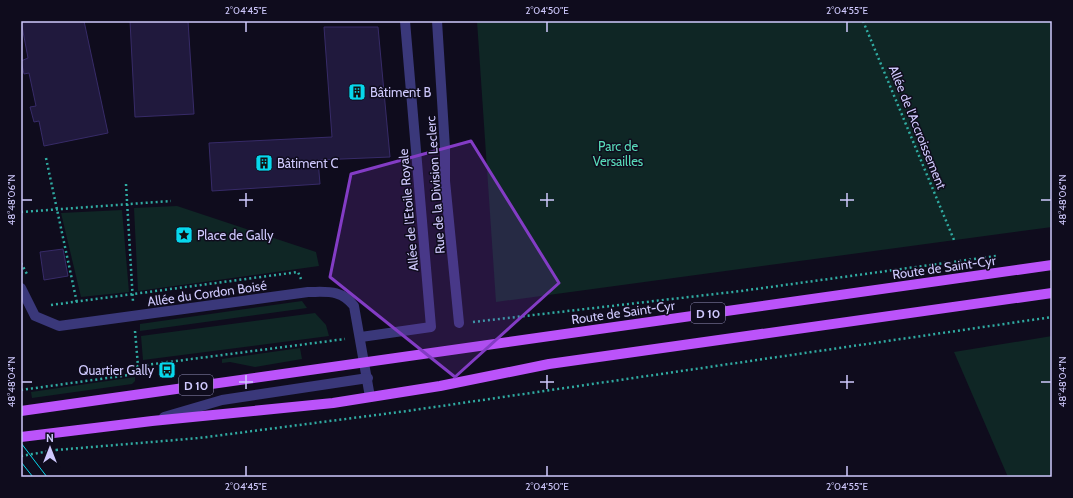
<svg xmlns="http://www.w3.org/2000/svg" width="1073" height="498" viewBox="0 0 1073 498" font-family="Cabin,sans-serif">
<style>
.green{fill:#0f2625}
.building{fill:#20193d;stroke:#372b68}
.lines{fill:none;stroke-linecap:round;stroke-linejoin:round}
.path{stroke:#30aba2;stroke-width:2.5;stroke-dasharray:2 3;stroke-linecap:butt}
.street{stroke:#3a387a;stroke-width:10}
.primary{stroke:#bb53fa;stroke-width:10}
.tram{stroke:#07d7ec;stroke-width:1}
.path-bridge{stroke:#30aba2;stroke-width:2.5;stroke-dasharray:2 3;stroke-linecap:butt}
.marked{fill:#833cc5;fill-opacity:0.2;stroke:#833cc5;stroke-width:3;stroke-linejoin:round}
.ticks{fill:none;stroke:#cfc9fd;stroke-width:1.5}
.labels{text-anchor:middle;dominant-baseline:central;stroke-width:3;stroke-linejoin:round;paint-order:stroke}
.shield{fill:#0f0c1d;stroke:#9590ba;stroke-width:1}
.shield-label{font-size:12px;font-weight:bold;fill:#cfc9fd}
.poi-label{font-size:13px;fill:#cfc9fd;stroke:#0f0c1d;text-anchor:start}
.street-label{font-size:13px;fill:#cfc9fd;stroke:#0f0c1d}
.park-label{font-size:13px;fill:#58dab9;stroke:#0f0c1d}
.neatline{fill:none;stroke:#cfc9fd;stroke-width:1.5}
.ticks-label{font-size:10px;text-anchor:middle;fill:#cfc9fd}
</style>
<rect width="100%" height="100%" fill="#0f0c1d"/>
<g class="green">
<path d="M477 21H1052V227L496 302Z"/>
<path d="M177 206 316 252 319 266 138 291 134 208Z"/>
<path d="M122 210 129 292 81 297 61 213Z"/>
<path d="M302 301 307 308 140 331V324Z"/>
<path d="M315 313 326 325 329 336 143 360 141 336Z"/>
<path d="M1052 336V477H1008L954 352Z"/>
<path d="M300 348 302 359 255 367 230 362 222 363V359Z"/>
<path d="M135 377V381L132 384 32 398 31 392Z"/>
</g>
<g class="building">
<path d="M21 21H84L108 133 44 146 39 121 34 122 30 107 36 106 29 73 24 74 21 61 28 58Z"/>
<path d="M130 21H188L194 114 135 117Z"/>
<path d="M324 27H378L390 157 318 160 320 184 212 191 209 143 332 137Z"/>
<path d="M63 249 68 276 44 280 40 252Z"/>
</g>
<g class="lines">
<g class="path">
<path d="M863 21 954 240"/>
<path d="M46 158 77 303"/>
<path d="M126 184 133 302"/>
<path d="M21 212 171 201"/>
<path d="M21 263 27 274"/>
<path d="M51 305 298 272 301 279"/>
<path d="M473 322 741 291 996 256"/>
<path d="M135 331 138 366"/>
<path d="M21 390 129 375 138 366 345 339"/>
<path d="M56 450 199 438 407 411 1052 317"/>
</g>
<g class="street">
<path d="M437 21 445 148V181L459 323"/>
<path d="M21 288 35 316 59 326 308 292C327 292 341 289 354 306L370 397"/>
<path d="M361 337 431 327 405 21"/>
<path d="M164 417 222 400 368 378"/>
</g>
<g class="primary">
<path d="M21 411 1052 265"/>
<path d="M21 437 152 421 333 403 440 386 549 364 1052 293"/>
</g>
<g class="tram">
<path d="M21 443 47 477"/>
<path d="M21 462 33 477"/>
</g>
<path class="path-bridge" d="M21 456 56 450"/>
</g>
<path class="marked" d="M471 141 559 283 455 377 330 277 351 174Z"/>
<path class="ticks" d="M246 22V32M547 22V32M847 22V32M246 193V207M547 193V207M847 193V207M22 200H32M239 200H253M540 200H554M840 200H854M1041 200H1051M246 375V389M547 375V389M847 375V389M22 382H32M239 382H253M540 382H554M840 382H854M1041 382H1051M246 466V476M547 466V476M847 466V476"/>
<defs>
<g id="building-square" transform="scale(0.9)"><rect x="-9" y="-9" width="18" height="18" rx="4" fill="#07d7ec" stroke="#0f0c1d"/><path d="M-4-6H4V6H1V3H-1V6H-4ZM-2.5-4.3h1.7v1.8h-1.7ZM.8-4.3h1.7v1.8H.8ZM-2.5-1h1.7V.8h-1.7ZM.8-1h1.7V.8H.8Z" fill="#111"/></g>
<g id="sight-square" transform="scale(0.9)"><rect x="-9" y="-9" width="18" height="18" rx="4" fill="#07d7ec" stroke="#0f0c1d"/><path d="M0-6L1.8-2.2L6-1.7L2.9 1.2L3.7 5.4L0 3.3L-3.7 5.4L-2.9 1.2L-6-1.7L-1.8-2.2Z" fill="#111"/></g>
<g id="bus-square" transform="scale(0.9)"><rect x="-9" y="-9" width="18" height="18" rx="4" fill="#07d7ec" stroke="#0f0c1d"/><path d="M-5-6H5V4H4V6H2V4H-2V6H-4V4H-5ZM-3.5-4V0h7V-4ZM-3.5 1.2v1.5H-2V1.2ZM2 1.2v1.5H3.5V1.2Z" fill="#111"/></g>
</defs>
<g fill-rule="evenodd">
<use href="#building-square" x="357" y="92"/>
<use href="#building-square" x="264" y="163"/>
<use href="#sight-square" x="184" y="235"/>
<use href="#bus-square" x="167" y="370"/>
</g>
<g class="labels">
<g class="shield">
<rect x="691" y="303" width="34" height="20" rx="3"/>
<rect x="179" y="375" width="34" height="20" rx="3"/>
</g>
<g class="shield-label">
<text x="708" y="313">D 10</text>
<text x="196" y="385">D 10</text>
</g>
<g class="poi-label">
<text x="370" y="92">Bâtiment B</text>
<text x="277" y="163">Bâtiment C</text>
<text x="197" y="235">Place de Gally</text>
<text x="154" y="370" text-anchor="end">Quartier Gally</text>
</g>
<g class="street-label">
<text transform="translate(918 127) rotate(68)">Allée de l'Accroissement</text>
<text transform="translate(435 185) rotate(-94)">Rue de la Division Leclerc</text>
<text transform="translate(408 210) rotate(-95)">Allée de l'Etoile Royale</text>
<text transform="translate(944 267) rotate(-8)">Route de Saint-Cyr</text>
<text transform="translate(207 293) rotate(-8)">Allée du Cordon Boisé</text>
<text transform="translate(623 312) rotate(-8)">Route de Saint-Cyr</text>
</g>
<g class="park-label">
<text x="618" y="146">Parc de<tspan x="618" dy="15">Versailles</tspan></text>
</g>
</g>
<rect width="1073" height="498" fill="none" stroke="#0f0c1d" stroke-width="44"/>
<g transform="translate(50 448)" stroke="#0f0c1d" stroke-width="3" paint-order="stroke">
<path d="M0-3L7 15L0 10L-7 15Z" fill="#cfc9fd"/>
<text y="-6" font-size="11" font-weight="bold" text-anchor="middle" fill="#cfc9fd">N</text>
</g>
<rect x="22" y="22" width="1029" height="454" class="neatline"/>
<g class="ticks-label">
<text x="246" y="14">2°04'45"E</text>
<text x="547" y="14">2°04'50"E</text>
<text x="847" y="14">2°04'55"E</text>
<text transform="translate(11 200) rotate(-90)" y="4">48°48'06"N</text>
<text transform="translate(1062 200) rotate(-90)" y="4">48°48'06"N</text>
<text transform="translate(11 382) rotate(-90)" y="4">48°48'04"N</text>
<text transform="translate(1062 382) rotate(-90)" y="4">48°48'04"N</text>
<text x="246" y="490">2°04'45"E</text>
<text x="547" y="490">2°04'50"E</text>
<text x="847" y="490">2°04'55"E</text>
</g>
</svg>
